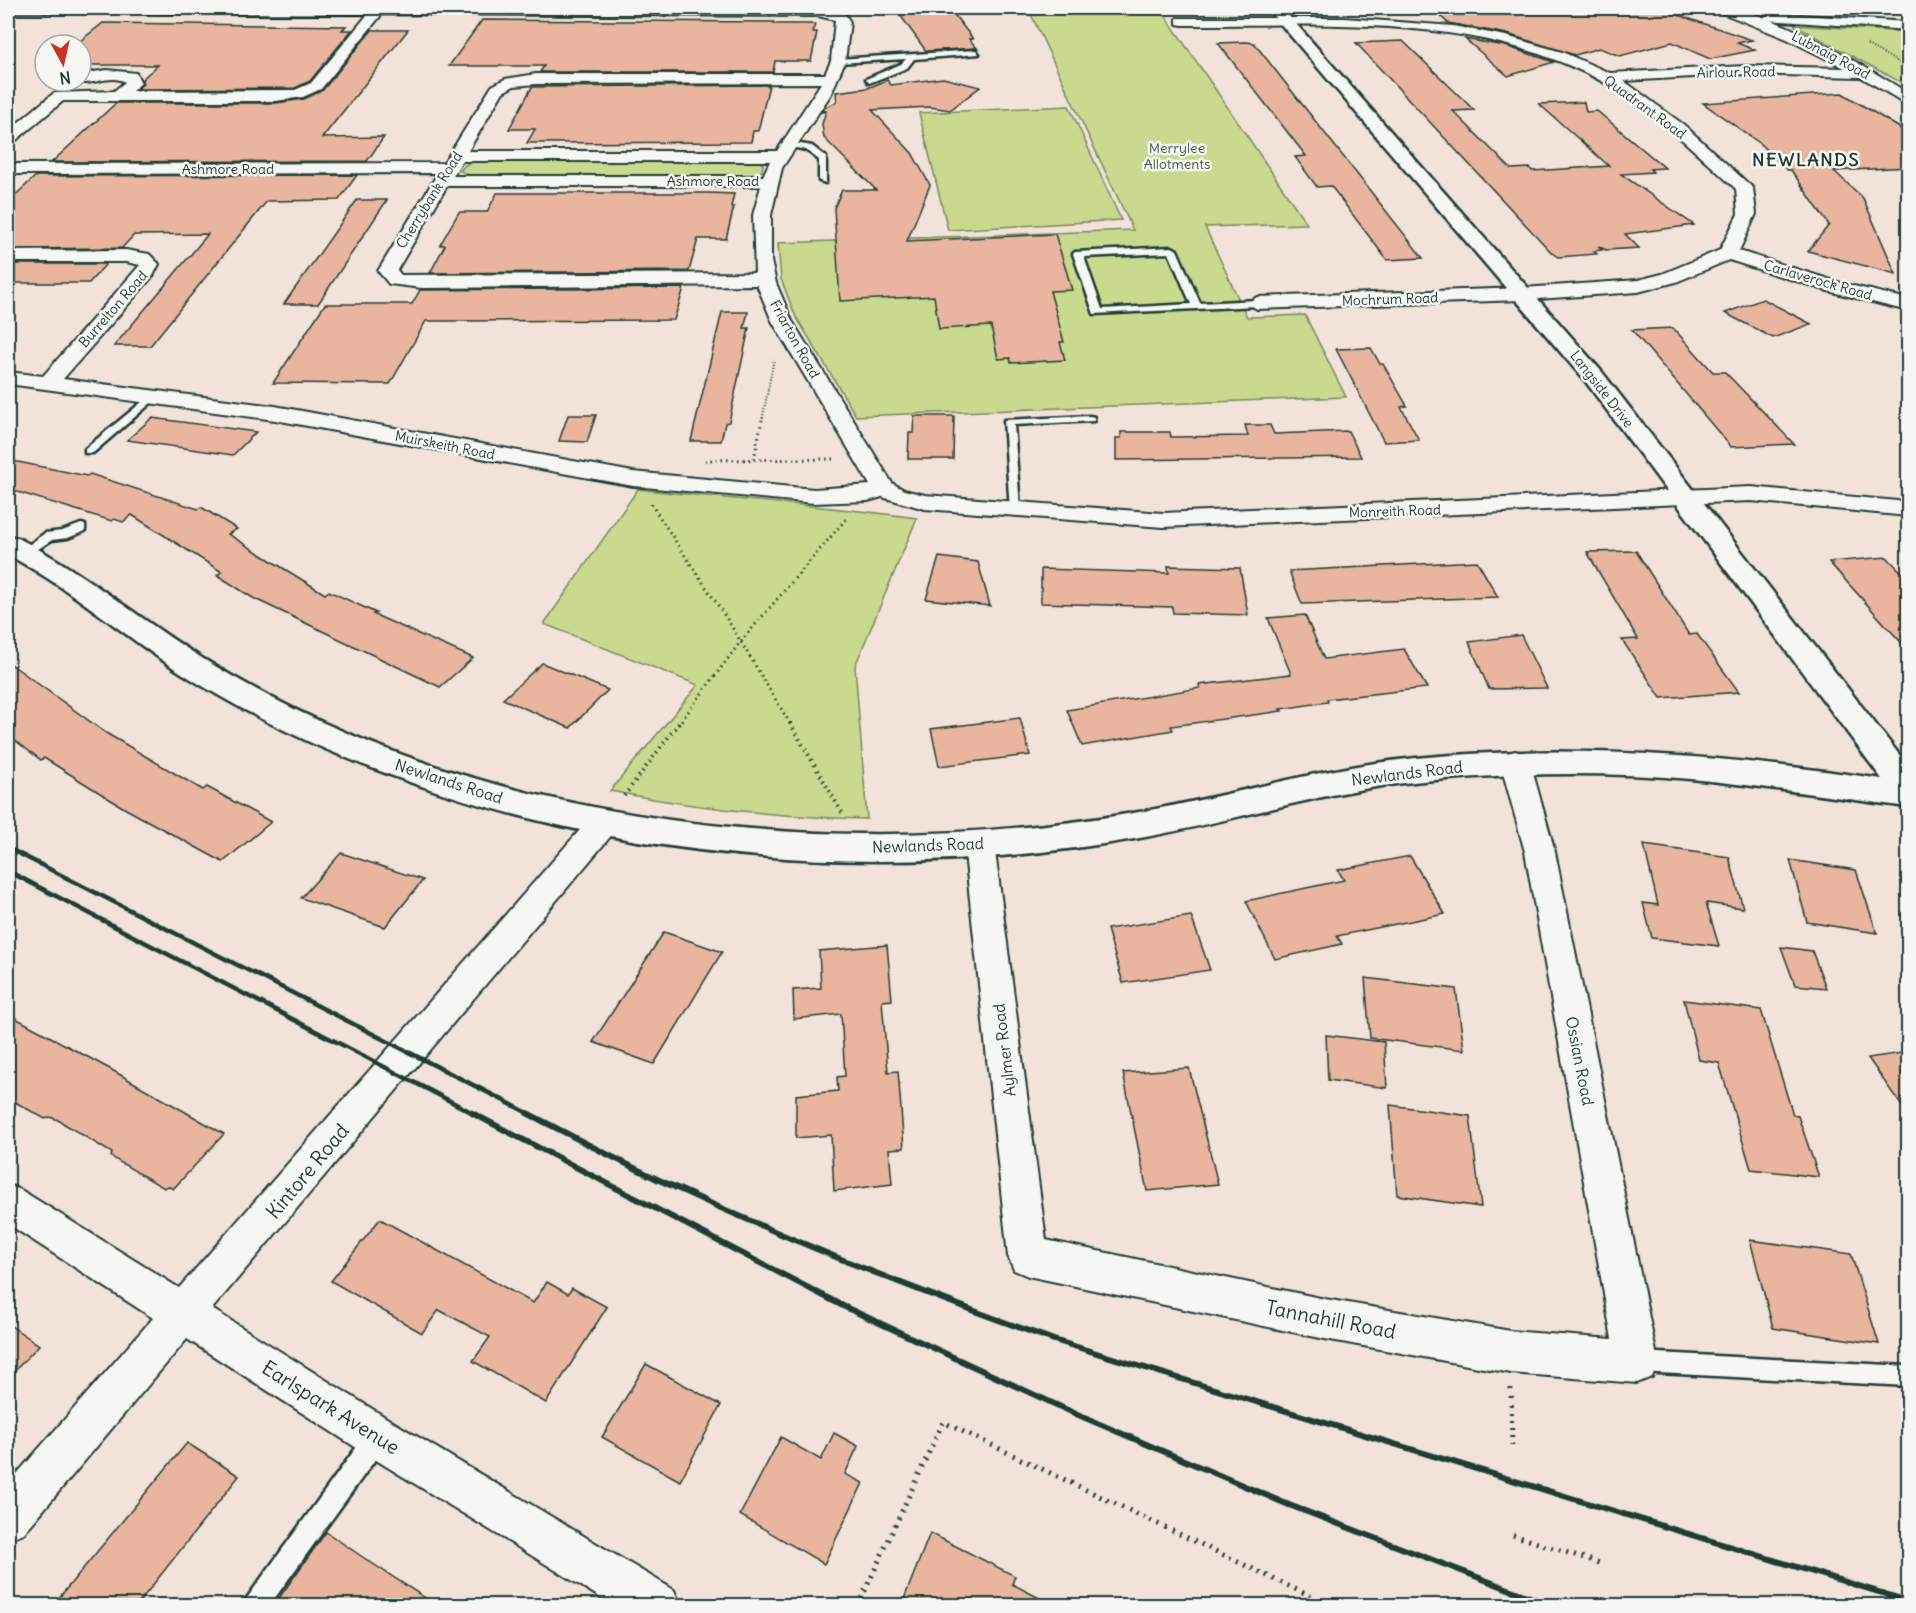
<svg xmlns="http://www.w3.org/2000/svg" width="1916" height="1613" viewBox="0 0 1916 1613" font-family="Delius,sans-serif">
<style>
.green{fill:#c9d98e;stroke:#748b61;stroke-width:1.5}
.building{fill:#eab59e;stroke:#1f3d34;stroke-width:1.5}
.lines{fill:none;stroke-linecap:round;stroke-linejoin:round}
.service-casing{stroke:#1f3d34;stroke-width:5}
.minor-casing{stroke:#1f3d34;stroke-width:4}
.tertiary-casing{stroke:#1f3d34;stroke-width:5}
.path-far3{stroke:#1f3d34;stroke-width:2;stroke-dasharray:1 2;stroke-linecap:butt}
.path-far2{stroke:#1f3d34;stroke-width:3;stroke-dasharray:1.5 4;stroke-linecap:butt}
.path-far1{stroke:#1f3d34;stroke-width:4;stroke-dasharray:1.5 4.5;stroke-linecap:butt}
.path{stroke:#1f3d34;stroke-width:5;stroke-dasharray:2 6;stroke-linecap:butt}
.service{fill:#f6f6f2;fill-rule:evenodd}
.minor{fill:#f6f6f2;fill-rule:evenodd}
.tertiary{fill:#f6f6f2;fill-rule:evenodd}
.rail-far1{stroke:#1f3d34;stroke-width:4.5}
.rail{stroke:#1f3d34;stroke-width:6}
.labels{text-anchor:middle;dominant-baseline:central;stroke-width:5;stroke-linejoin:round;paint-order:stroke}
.far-street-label{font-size:14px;fill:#1f3d34;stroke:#f6f6f2}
.far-park-label{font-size:14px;fill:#415c46;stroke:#f6f6f2}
.street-label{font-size:16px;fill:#1f3d34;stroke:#f6f6f2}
.far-district-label{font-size:18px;font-weight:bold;letter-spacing:1.5px;fill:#1f3d34;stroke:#f6f6f2}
.near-street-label{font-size:20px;fill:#1f3d34;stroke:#f6f6f2}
</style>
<rect width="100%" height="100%" fill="#f2e2d9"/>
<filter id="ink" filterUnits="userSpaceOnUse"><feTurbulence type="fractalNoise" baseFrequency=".0167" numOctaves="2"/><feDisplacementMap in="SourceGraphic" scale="12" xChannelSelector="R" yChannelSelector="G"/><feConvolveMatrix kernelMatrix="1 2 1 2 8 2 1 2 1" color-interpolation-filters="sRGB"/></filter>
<g filter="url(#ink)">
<g class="green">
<path d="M1028 8H1160L1307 224 1205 227 1247 317 1305 315 1346 397 856 416 795 315 781 279 778 243 1133 230Z"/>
<path d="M1794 25 1908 32V86Z"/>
<path d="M1069 106 1121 220 948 230 919 113Z"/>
<path d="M756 160 763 164 762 171 745 177H473L460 171 465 165 476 161Z"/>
<path d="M638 489C731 500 824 505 917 518L855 666 867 819C781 817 694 808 610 791L698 685 544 624Z"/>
</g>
<g class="building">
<path d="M895 8H949L973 39H969L977 48 926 51Z"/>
<path d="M1431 8H1658L1752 40 1737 43 1755 50 1710 59 1672 42 1620 56 1599 48 1575 55 1507 34 1448 23Z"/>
<path d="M482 20 774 22V24H815L813 32H817L811 61H775L773 72H540L544 66H449Z"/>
<path d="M103 23 346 26 342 30H352L310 81 295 88 138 89 143 83 142 79 158 65H81V45H75Z"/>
<path d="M372 30H408L322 138 384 137 367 161 52 162 116 103H276L304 99 323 90Z"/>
<path d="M1465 39 1505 46 1554 62 1508 76Z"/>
<path d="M1403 41 1474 110 1453 111 1511 169 1530 168 1532 171 1609 166 1539 104 1584 102 1586 112 1597 111 1665 168 1650 169 1653 172 1621 174 1694 225 1625 234 1639 248 1606 250 1598 246 1602 250 1594 251 1597 254 1558 257 1552 253 1356 43Z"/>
<path d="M1246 42 1254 43 1423 258 1387 260 1331 186 1317 187 1295 157 1306 156 1218 43Z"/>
<path d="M943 78 980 87 950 110 930 107 872 110 912 153 930 185 907 241 1055 234 1072 290 1050 291 1064 342H1060L1065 360 1011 363 1010 358 998 359 991 326 939 329 934 296 840 301 834 208 842 190H876L824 138 822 124 826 111 822 112 825 107 837 102 836 92 868 88 887 80 891 85Z"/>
<path d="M769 85 758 131H753L751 142 527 143 535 129H509L532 87Z"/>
<path d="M1842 93 1908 133V167L1834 171 1863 198 1896 274 1808 251 1829 225 1791 170H1787L1758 142 1703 103Z"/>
<path d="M357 175 339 200 267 201 150 346H114L208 234 134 235 122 248 8 249V202L36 176Z"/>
<path d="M497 193H708L734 194 731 207H734L726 239H698L689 271 430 273 445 245H440L459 212H487Z"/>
<path d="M357 200H387L318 304H284Z"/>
<path d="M8 264H106L89 283H8Z"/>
<path d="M684 288 674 320 426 321 390 384 273 383 325 304H412L420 290Z"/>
<path d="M1763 299 1811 324 1773 338 1725 313Z"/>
<path d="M722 312H748L744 328H749L729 422 725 423 721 441H691Z"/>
<path d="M1673 328 1713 372H1725L1794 444 1731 447 1632 330Z"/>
<path d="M1371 348 1380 364H1383L1407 406 1401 407 1419 440 1384 442 1336 349Z"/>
<path d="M568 415H596L587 442 559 441Z"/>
<path d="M914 416H954L953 459H908L909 433H913Z"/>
<path d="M152 418 256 432 233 455 127 440Z"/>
<path d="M1245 425H1270L1274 434 1348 431 1361 457 1116 460V438H1121V432H1170L1171 437 1248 436Z"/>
<path d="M8 460 87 476 90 474 198 509 201 507 237 529 228 534 325 594 329 591 376 613 373 614 473 658 440 687 253 598 217 575 222 572 132 515 123 522 114 519 112 521 8 489Z"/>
<path d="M1636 551 1689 635 1697 634 1739 692 1661 698 1622 640 1638 639 1587 552Z"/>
<path d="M939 557 978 562 990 606 926 599Z"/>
<path d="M1887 557 1908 579V650L1829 562Z"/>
<path d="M1477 561 1498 597 1302 604 1289 571Z"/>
<path d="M1168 566 1240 568 1248 615 1173 613 1172 607 1041 603V569L1169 573Z"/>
<path d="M1305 615 1324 659 1404 649 1427 688 1327 699 1328 702 1280 709 1282 711 1171 726 1173 730 1082 746 1067 710 1200 688 1199 685 1291 674 1268 618Z"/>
<path d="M1521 635 1547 688 1489 689 1469 642Z"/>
<path d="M8 662 106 733 203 790 207 787 271 822 223 862 124 808 44 758 41 760 8 735Z"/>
<path d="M542 663 608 690 570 728 503 699Z"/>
<path d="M1020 718 1030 755 939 766 931 729Z"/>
<path d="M1644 845 1729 857 1743 908 1706 903 1719 946 1652 938 1643 903 1658 905Z"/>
<path d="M341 853 423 880 385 927 301 898Z"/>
<path d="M1410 856 1445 914 1337 936 1342 944 1275 959 1246 901 1344 880 1338 870Z"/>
<path d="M1790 860 1856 870 1877 933 1807 922Z"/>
<path d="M1191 916 1210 970 1123 983 1107 929Z"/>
<path d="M664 932 722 952 654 1064 593 1042Z"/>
<path d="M887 945 892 1000 882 1001 888 1072 898 1071 904 1148 889 1149 892 1184 834 1191 831 1135 796 1138V1095L838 1091 837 1077 845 1076 841 1014 794 1019 793 990 821 988 819 951Z"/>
<path d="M1781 947 1812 951 1826 988 1795 985Z"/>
<path d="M1365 978 1456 989 1464 1050 1370 1038Z"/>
<path d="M1684 1000 1761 1010 1793 1115 1798 1116 1819 1177 1751 1169 1719 1063 1699 1060Z"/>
<path d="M8 1014 110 1069 224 1134 173 1189 168 1186 164 1188 111 1157 112 1153 58 1120 50 1117 45 1119 8 1098Z"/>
<path d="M1326 1035 1384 1042 1387 1088 1328 1080Z"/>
<path d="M1908 1052V1115L1868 1058Z"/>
<path d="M1189 1068 1218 1184 1147 1191 1123 1073Z"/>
<path d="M1390 1105 1470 1116 1481 1207 1397 1195Z"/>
<path d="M380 1219 533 1303 547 1282 568 1294 572 1288 607 1307 546 1403 473 1361 490 1337 439 1310 422 1333 331 1281Z"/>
<path d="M1750 1240 1851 1254 1879 1344 1773 1328Z"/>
<path d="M8 1324 39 1345 8 1378Z"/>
<path d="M646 1364 721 1405 680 1481 602 1437Z"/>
<path d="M834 1433 858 1446 845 1474 863 1483 824 1564 740 1515 781 1437 821 1460Z"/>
<path d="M187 1443 239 1476 137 1605H53Z"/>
<path d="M326 1532 364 1558 436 1605H274Z"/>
<path d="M930 1533 1015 1576 1012 1584 1053 1605H917L904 1599Z"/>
</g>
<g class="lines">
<g class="service-casing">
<g id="service">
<path d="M976 50 979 54 914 59 907 68 869 83 866 79 901 64 906 59 838 63 834 61 838 59Z"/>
<path d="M789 142 812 146 826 157V183L819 181V160L806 150 786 146 785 144Z"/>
<path d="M1172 247 1177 250 1200 303 1257 300 1262 303 1257 306 1094 314 1073 254 1075 252ZM1169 253 1191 304 1102 309 1084 257Z"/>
<path d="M154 392 158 393V397L93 453H85V449Z"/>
<path d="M1090 416 1094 417V421L1014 425 1020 508 1018 511H1010L1004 420Z"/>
<path d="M81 524 85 525V531L68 538 52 540 29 555 25 556 19 552 45 533 62 531Z"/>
<path d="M1639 1352 1908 1366V1386L1639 1372 1632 1369 1629 1362 1632 1355Z"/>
<path d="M377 1427 385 1430 388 1438 385 1446 269 1606H244L247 1598 369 1430Z"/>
</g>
</g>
<g class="minor-casing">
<g id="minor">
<path d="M8 8H818L845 14 850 22 845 61 831 94 782 168 771 215V261L776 283 792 321 892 483 904 490 925 495 1163 513 1751 487 1908 502V516L1751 501 1163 527 925 509 882 497 868 501 814 503 633 486 275 420 8 384V372L43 376 140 265 126 262H8V251L126 250 149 254 159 264 153 276 63 379 275 406 633 472 814 489 870 485 772 321 757 285 422 288 389 284 378 271 438 173 8 174V164L444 163 492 86 505 79 536 74H825L831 61 835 20 818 16 382 14 321 89 303 97 276 101H63L14 142 8 144V131L54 93 114 91 125 82C110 73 90 88 75 81H81V74L107 70 136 73 141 83 132 91 295 90 311 83 368 14 8 12ZM821 83 777 151H468L503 92 514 86 536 84ZM462 161H770L763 176H453ZM447 186H761L753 215 755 273 401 275 397 270Z"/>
<path d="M1710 8C1761 2 1864 66 1908 93V104L1903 102 1861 77 1745 74 1624 81 1684 125 1753 188 1756 214 1739 251 1841 283 1908 299V311L1828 291 1729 260 1676 282 1638 292 1523 300 1257 309 1247 303 1257 297 1523 288 1638 280 1662 274 1720 250 1738 214 1736 189C1695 151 1654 111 1605 83 1479 12 1322 26 1182 25L1177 24V18H1344L1453 26 1506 36 1562 52 1610 73 1745 66 1845 68 1787 39Z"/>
<path d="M1771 13 1908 22V30L1766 20 1764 17Z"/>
<path d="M1515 751 1525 754 1530 762 1555 852 1658 1362 1652 1377 1637 1383 1511 1373 1325 1339 1028 1276 1014 1270 1008 1256 964 844 968 835 979 832 990 835 994 844 1046 1240 1325 1299 1511 1331 1612 1339 1525 852 1500 762 1505 754Z"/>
<path d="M604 811 615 815 619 823 615 831 212 1309 393 1422 674 1590 681 1606H614L363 1452 187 1339 24 1533 8 1539V1484L153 1318 8 1224V1185L21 1190 179 1288 593 815Z"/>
</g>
</g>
<g class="tertiary-casing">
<path id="tertiary" d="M1267 8H1282L1602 372 1908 766V807C1836 798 1764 786 1691 779 1602 771 1512 773 1423 781 1326 790 1235 821 1140 838 910 879 664 866 442 793 350 763 261 724 180 672 122 634 69 587 8 555V536L18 538C84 572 142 621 205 660 285 709 373 748 463 775 680 840 916 850 1139 812 1232 796 1322 767 1416 758 1573 743 1727 756 1882 779L1586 382Z"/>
</g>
<g class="path-far3">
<path d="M1867 45 1908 67"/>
<path d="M762 421 774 359"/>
</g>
<g class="path-far2">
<path d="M754 459 762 420"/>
<path d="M705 460 835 459"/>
<path d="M651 504 727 619 791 725"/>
<path d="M678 725 742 640 846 519"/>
</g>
<g class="path-far1">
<path d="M790 723 844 816"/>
<path d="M624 796 679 723"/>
</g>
<g class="path">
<path d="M1511 1388 1512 1450"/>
<path d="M1513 1535 1603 1564"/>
<path d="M858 1606 943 1422 1331 1606"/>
</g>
<use href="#service" class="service"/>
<use href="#minor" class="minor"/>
<use href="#tertiary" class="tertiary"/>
<g class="rail-far1">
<path d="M8 848 530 1114"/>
<path d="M8 871 475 1114"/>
</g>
<g class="rail">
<path d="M472 1113 845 1307 1076 1414 1289 1505 1553 1606"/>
<path d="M527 1113C570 1135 613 1158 657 1179 786 1239 919 1292 1054 1340L1908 1601"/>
</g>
</g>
</g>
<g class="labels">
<g class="far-street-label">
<text transform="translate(1831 55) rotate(28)">Lubnaig Road</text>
<text transform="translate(1736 72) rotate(-1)">Airlour Road</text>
<text transform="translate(1645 107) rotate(36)">Quadrant Road</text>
<text x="228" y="169">Ashmore Road</text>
<text x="713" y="181">Ashmore Road</text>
<text transform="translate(429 200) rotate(-58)">Cherrybank Road</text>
<text transform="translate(1818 280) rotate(16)">Carlaverock Road</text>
<text transform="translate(1390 299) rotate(-2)">Mochrum Road</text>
<text transform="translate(113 309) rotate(-49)">Burrelton Road</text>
<text transform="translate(795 339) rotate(61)">Friarton Road</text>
<text transform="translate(1602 389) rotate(52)">Langside Drive</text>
<text transform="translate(445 445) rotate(11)">Muirskeith Road</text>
<text transform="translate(1395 511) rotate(-2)">Monreith Road</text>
</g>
<g class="far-park-label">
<text x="1177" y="148">Merrylee<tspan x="1177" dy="16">Allotments</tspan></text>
</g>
<g class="street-label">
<text transform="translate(1407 773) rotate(-7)">Newlands Road</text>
<text transform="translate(449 781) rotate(18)">Newlands Road</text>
<text transform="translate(928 845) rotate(-2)">Newlands Road</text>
<text transform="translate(1004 1050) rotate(-97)">Aylmer Road</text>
<text transform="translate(1580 1061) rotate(79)">Ossian Road</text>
</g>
<g class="far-district-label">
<text x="1806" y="159">NEWLANDS</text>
</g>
<g class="near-street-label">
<text transform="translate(307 1171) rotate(-50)">Kintore Road</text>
<text transform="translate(1331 1319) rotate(11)">Tannahill Road</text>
<text transform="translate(331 1407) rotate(32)">Earlspark Avenue</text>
</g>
</g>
<rect width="1916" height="1613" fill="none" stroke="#f6f6f2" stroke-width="30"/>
<rect x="15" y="15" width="1886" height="1583" fill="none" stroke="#1f3d34" stroke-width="2" filter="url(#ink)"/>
<g transform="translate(63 63) rotate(172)"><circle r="28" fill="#f6f6f2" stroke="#a0aca6" stroke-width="1.5"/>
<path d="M0-4.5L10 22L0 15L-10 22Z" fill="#c8321e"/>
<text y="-9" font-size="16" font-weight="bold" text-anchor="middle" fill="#1f3d34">N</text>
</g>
</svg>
